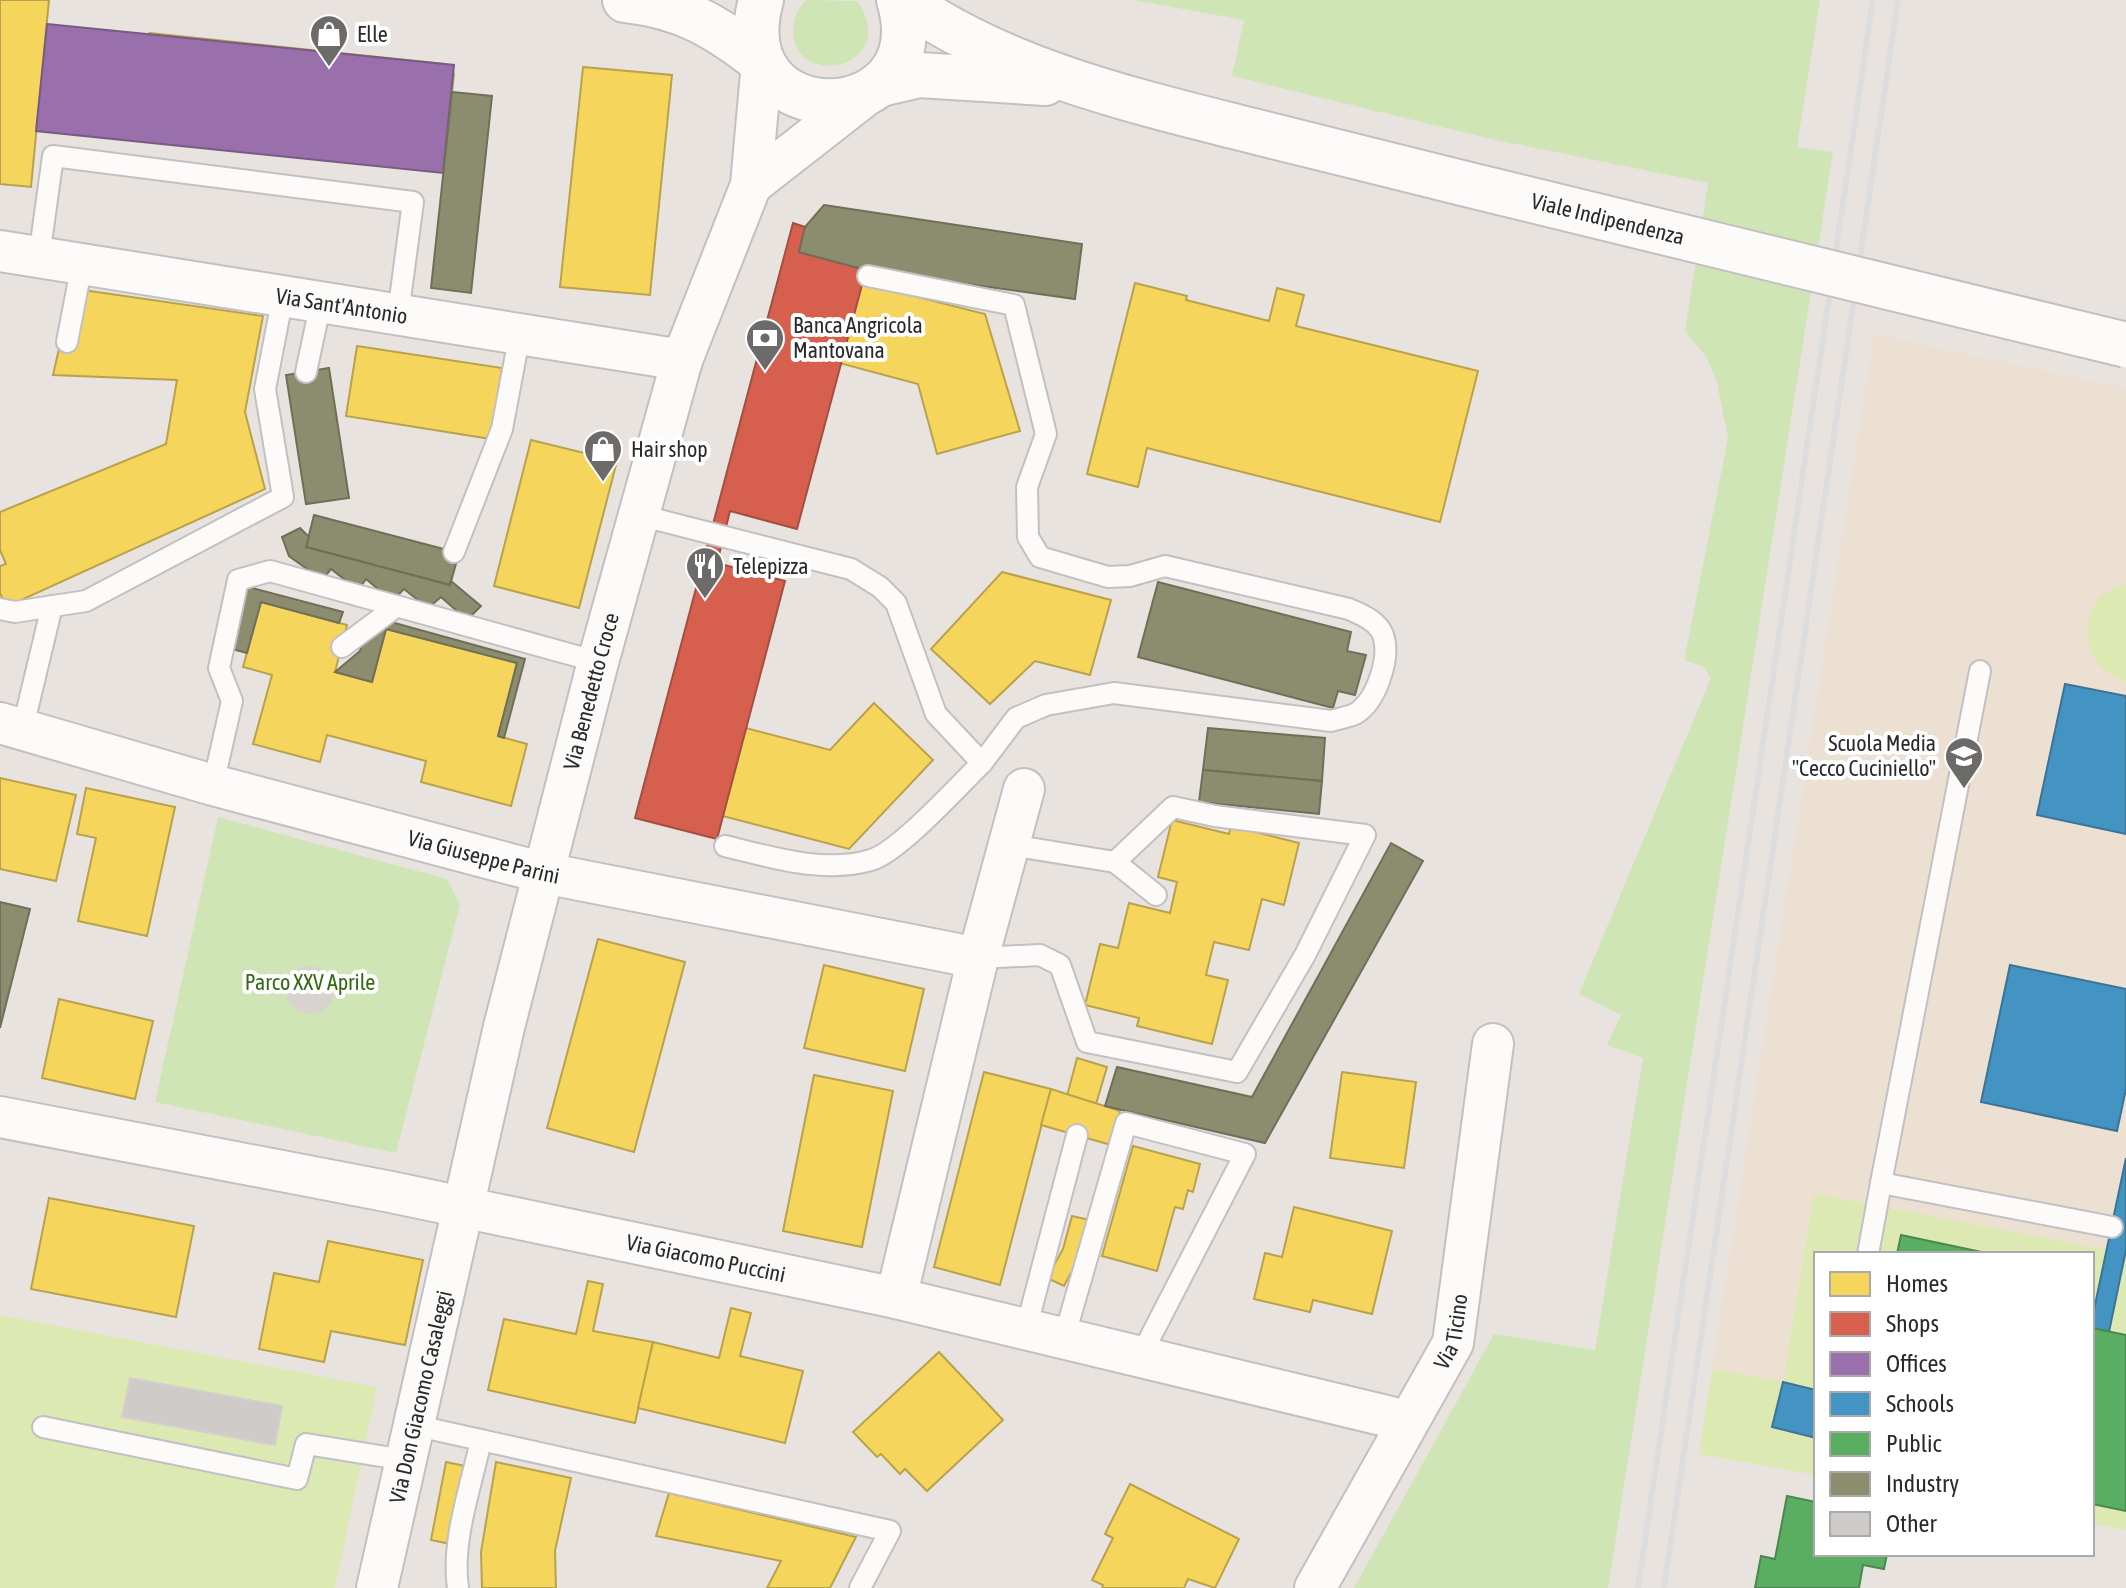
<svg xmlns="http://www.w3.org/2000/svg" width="2126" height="1588" viewBox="0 0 2126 1588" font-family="'Asap Condensed',sans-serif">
  <rect width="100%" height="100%" fill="#e9e3df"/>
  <path fill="#ece0d3" d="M1874 334 2126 388V1254L1814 1193 1783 1382 1712 1369Z"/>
  <g fill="#d0e5b6">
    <path d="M806 0 857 1C902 63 799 93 793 34 792 21 797 9 806 0Z"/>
    <path d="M1133 0H1820L1797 147 1833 152 1608 1588H1354L1494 1334 1595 1350 1643 1058 1607 1045 1621 1015 1579 994 1711 678 1704 667 1684 660 1728 438 1717 383 1707 358 1685 331 1708 183 1491 139 1232 76 1244 20Z"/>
    <path d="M218 817 447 879 460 905 396 1153 155 1102Z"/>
  </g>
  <g fill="#dde9b3">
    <path d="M2126 584V682C2075 668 2073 594 2126 584Z"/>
    <path d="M1814 1193 2126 1254V1530L2092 1524V1254H1816V1475L1699 1454 1712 1369 1783 1382Z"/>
    <path d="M0 1315 377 1387 335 1588H0Z"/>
  </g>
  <circle fill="#d9d3cf" cx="310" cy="990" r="24"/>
  <g fill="#f6d55c" stroke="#b9a24d" stroke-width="2">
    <path d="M0 0H49L31 187 0 184Z"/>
    <path d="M150 33 444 64 454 74 447 136 438 144 132 116 123 104 129 42Z"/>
    <path d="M583 67 672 75 650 295 560 287Z"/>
    <path d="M783 263 985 314 1020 431 937 454 918 384 761 342Z"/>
    <path d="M1135 283 1187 296 1186 300 1269 321 1277 288 1304 295 1296 326 1478 371 1440 522 1147 448 1138 487 1087 474Z"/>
    <path d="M83 290 263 316 245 412 265 489 6 607 0 593V566L6 564 0 550V512L166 444 177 380 53 375 61 340Z"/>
    <path d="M357 346 502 368 491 439 346 416Z"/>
    <path d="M531 440 617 461 579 608 494 586Z"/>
    <path d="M1002 572 1111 600 1090 675 1035 661 990 704 931 649Z"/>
    <path d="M261 602 347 625 335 672 372 682 386 629 517 663 498 736 527 744 511 806 421 782 426 761 327 735 320 762 253 744 272 675 243 667Z"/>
    <path d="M874 703 933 760 849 849 642 795 665 707 830 750Z"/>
    <path d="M0 778 76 795 56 881 0 869Z"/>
    <path d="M86 788 175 807 147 936 78 921 96 838 77 834Z"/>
    <path d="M1172 820 1229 834 1231 826 1299 843 1284 905 1262 899 1249 950 1214 942 1206 975 1228 980 1212 1044 1137 1026 1139 1018 1085 1005 1100 944 1118 948 1129 903 1170 913 1177 882 1158 877Z"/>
    <path d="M598 939 685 962 634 1152 547 1128Z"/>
    <path d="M824 965 924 989 905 1071 804 1048Z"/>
    <path d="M59 999 153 1021 135 1099 42 1078Z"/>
    <path d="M1077 1058 1107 1067 1096 1104 1067 1096Z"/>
    <path d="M984 1072 1051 1089 1000 1285 934 1267Z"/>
    <path d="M1342 1072 1416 1082 1404 1168 1330 1158Z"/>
    <path d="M814 1075 893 1091 862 1247 783 1231Z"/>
    <path d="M1051 1089 1120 1111 1111 1145 1041 1125Z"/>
    <path d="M1133 1146 1200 1164 1193 1192 1188 1190 1183 1209 1175 1207 1157 1271 1102 1256Z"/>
    <path d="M49 1198 194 1226 176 1317 31 1289Z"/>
    <path d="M1294 1207 1392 1231 1372 1314 1313 1300 1310 1312 1254 1299 1265 1253 1282 1257Z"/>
    <path d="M1072 1216 1090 1220 1081 1254 1064 1286 1047 1278 1063 1249Z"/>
    <path d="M328 1241 423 1260 405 1345 331 1331 324 1362 259 1349 274 1273 319 1282Z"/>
    <path d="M588 1281 603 1284 593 1331 653 1342 635 1423 488 1390 504 1319 576 1334Z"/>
    <path d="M731 1308 751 1313 740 1356 803 1371 785 1443 638 1408 653 1342 719 1358Z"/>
    <path d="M939 1352 1003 1420 927 1491 905 1469 900 1474 881 1454 877 1457 853 1432Z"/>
    <path d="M446 1462 470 1467 455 1545 431 1540Z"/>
    <path d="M496 1462 571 1478 555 1551 556 1588H482L481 1552Z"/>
    <path d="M1130 1484 1239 1539 1215 1588 1188 1579 1184 1588H1102L1103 1585 1092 1580 1113 1538 1105 1534Z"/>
    <path d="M669 1493 856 1537 830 1588H767L781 1561 656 1536Z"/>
  </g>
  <path fill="#d6604d" stroke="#a25042" stroke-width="2" d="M793 223 805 227 799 252 866 270 797 529 730 511 717 563 785 581 717 839 635 818Z"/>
  <path fill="#9970ab" stroke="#785b84" stroke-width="2" d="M47 24 454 65 443 173 36 131Z"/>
  <g fill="#4393c3" stroke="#3c7495" stroke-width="2">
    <path d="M2065 684 2126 696V834L2037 815Z"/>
    <path d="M2010 965 2126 989V1089L2117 1131 1981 1102Z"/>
    <path d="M2126 1158V1250L2109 1332 2092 1328V1319Z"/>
    <path d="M1783 1382 1816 1390V1438L1772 1427Z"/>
  </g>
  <g fill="#5aae61" stroke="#4c8650" stroke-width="2">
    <path d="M1901 1235 1991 1254H1897Z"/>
    <path d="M2092 1328 2126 1335V1511L2092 1504Z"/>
    <path d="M1787 1496 1816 1502V1554H1887L1884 1569 1863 1565 1859 1588H1755L1761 1556 1775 1559Z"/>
  </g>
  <g fill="#8c8c6e" stroke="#6f6f5a" stroke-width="2">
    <path d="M452 92 492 96 471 293 431 288Z"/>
    <path d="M824 205 1082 244 1075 299 866 270 799 252 805 227Z"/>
    <path d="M329 368 349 498 306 504 286 375Z"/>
    <path d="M314 515 459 553 450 585 306 547Z"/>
    <path d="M300 528 309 537 306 547 450 585 451 581 481 606 467 620 441 597 428 608 404 589 392 601 366 579 358 590 331 569 322 580 289 556 282 537Z"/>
    <path d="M1158 582 1351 632 1347 651 1366 655 1355 695 1338 691 1333 708 1138 657Z"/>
    <path d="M248 587 343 612 339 623 261 602 247 653 232 649Z"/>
    <path d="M391 622 525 659 504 738 498 736 517 663 386 629 372 682 335 672 360 651 363 639Z"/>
    <path d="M1208 728 1325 738 1322 781 1203 770Z"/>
    <path d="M1203 770 1322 781 1319 814 1199 802Z"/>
    <path d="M1391 843 1423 861 1265 1143 1105 1106 1117 1067 1252 1097Z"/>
    <path d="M0 902 30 909 0 1028Z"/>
  </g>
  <path fill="#cfcbc8" stroke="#d4cfcb" stroke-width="2" d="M130 1378 282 1406 275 1445 122 1417Z"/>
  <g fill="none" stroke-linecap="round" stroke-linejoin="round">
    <g stroke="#c2c0c1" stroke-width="24">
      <g id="lane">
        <path d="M39 257 53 156 413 202 398 314"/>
        <path d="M67 342 82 264"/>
        <path d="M306 372 321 302"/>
        <path d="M639 515 851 569 880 587 896 603 936 714 982 763 1016 718 1046 705 1114 693 1331 721C1338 719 1348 717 1355 714 1376 702 1391 658 1383 635 1378 621 1362 615 1349 609L1165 566 1130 576 1108 577 1040 557 1028 537 1027 487 1046 434 1014 305 868 276"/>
        <path d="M454 552 502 429 520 333"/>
        <path d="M0 609 15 612 86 601 283 497 265 389 283 296"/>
        <path d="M342 647 397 606"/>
        <path d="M23 727 52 606"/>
        <path d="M213 785 232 701 219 668 238 580 270 571 598 662"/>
        <path d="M725 846C770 857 824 874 871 860 899 852 959 785 982 763"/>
        <path d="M1115 862 1156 895"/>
        <path d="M978 958 1040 955 1060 965 1087 1042 1237 1072 1305 955 1365 835 1215 816 1173 807 1115 862 1010 845"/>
        <path d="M1881 1183 1980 671"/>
        <path d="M1868 1254 1881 1183 2112 1227"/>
        <path d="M1026 1329 1077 1135"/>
        <path d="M1064 1338 1126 1123 1245 1154 1140 1357"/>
        <path d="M413 1425 890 1531 860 1588"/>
        <path d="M43 1427 297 1479 306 1444 405 1460"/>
        <path d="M458 1588C451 1541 471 1487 481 1440"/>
      </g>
    </g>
    <g stroke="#c2c0c1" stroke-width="44">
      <g id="street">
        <path d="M751 185 874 89"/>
        <path id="s1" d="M0 251 682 360"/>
        <path id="s2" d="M0 723 213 785 544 873 978 958 896 1298"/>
        <path d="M978 958 1024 789"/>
        <path id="s3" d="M0 1117 391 1192 896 1298 1407 1421"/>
        <path id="s4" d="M377 1588 504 1027 598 662 682 360 751 185 762 62"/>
        <path id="s5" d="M1315 1588 1453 1343 1493 1044"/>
      </g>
    </g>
    <g stroke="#c2c0c1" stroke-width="48">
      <g id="secondary">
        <path d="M625 0C684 7 716 26 762 62"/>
        <path d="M761 0C723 138 939 132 899 0"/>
        <path d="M904 0C999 68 1126 99 1237 127 1313 146 1390 165 1466 184"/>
        <path d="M880 84 919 75 1045 83"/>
      </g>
    </g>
    <use href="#lane" stroke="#fcfbfa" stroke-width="20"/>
    <use href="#street" stroke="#fcfbfa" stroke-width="40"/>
    <use href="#secondary" stroke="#fcfbfa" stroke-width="44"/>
    <g stroke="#ddddde" stroke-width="6">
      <path d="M1638 1588 1873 0"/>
      <path d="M1664 1588 1898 0"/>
    </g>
    <g stroke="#c2c0c1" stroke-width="48" stroke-linecap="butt">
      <g id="secondary-bridge">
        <path id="s6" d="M1466 184 2126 345"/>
      </g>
    </g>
    <use href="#secondary-bridge" stroke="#fcfbfa" stroke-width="44"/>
  </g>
  <defs>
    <g id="shop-pin" transform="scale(2)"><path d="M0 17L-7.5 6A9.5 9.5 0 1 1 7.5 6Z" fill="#6d6b69" stroke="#fff"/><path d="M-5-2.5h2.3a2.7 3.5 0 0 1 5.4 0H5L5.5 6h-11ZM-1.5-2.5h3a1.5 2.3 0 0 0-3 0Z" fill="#fff"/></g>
    <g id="bank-pin" transform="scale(2)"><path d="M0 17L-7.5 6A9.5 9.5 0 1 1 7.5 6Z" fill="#6d6b69" stroke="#fff"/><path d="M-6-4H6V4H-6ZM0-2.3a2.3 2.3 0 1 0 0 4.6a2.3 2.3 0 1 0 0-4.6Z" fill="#fff"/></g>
    <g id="restaurant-pin" transform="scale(2)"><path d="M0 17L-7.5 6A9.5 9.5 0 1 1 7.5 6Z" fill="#6d6b69" stroke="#fff"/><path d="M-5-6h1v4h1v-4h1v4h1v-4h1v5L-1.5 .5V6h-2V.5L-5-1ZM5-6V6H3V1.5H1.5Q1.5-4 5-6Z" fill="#fff"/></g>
    <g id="school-pin" transform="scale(2)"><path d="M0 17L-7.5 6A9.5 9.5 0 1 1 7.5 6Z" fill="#6d6b69" stroke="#fff"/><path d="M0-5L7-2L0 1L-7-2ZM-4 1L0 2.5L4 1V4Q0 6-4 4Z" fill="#fff"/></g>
  </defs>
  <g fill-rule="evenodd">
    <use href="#shop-pin" x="329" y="34"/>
    <use href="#bank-pin" x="765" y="338"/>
    <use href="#shop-pin" x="603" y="449"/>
    <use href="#restaurant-pin" x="705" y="566"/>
    <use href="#school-pin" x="1964" y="756"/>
  </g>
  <g text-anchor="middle" stroke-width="8" stroke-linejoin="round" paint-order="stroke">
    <g font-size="22" fill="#2a2a2a" stroke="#fff" text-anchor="start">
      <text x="357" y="42">Elle</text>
      <text x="793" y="333">Banca Angricola<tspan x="793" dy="25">Mantovana</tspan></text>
      <text x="631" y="457">Hair shop</text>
      <text x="733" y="574">Telepizza</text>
      <text x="1936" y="751" text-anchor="end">Scuola Media<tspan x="1936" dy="25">"Cecco Cuciniello"</tspan></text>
    </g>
    <g font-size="22" fill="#2a2a2a" stroke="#fff">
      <text dy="8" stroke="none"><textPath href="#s6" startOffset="146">Viale Indipendenza</textPath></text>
      <text dy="8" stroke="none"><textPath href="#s1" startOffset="346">Via Sant'Antonio</textPath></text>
      <text dy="8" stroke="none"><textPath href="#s4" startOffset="922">Via Benedetto Croce</textPath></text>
      <text dy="8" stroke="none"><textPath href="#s2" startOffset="502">Via Giuseppe Parini</textPath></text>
      <text dy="8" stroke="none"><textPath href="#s3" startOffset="720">Via Giacomo Puccini</textPath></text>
      <text dy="8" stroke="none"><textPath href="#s5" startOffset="292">Via Ticino</textPath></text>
      <text dy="8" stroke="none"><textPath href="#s4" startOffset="196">Via Don Giacomo Casaleggi</textPath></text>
    </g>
    <g font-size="22" fill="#336a16" stroke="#fff">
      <text x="310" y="990">Parco XXV Aprile</text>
    </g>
  </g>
  <rect x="1814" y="1252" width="280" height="304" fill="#ffffff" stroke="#aaaaaa" stroke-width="2"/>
  <rect x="1830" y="1272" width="40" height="24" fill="#f6d55c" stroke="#aaaaaa" stroke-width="2"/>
  <text x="1886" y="1292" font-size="24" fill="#2a2a2a">Homes</text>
  <rect x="1830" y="1312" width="40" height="24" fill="#d6604d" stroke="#aaaaaa" stroke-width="2"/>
  <text x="1886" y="1332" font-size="24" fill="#2a2a2a">Shops</text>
  <rect x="1830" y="1352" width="40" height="24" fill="#9970ab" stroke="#aaaaaa" stroke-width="2"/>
  <text x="1886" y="1372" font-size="24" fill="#2a2a2a">Offices</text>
  <rect x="1830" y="1392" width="40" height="24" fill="#4393c3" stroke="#aaaaaa" stroke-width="2"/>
  <text x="1886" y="1412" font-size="24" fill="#2a2a2a">Schools</text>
  <rect x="1830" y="1432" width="40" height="24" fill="#5aae61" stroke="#aaaaaa" stroke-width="2"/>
  <text x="1886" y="1452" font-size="24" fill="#2a2a2a">Public</text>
  <rect x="1830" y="1472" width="40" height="24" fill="#8c8c6e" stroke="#aaaaaa" stroke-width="2"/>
  <text x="1886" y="1492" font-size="24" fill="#2a2a2a">Industry</text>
  <rect x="1830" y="1512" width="40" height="24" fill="#cfcbc8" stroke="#aaaaaa" stroke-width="2"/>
  <text x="1886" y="1532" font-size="24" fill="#2a2a2a">Other</text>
</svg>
